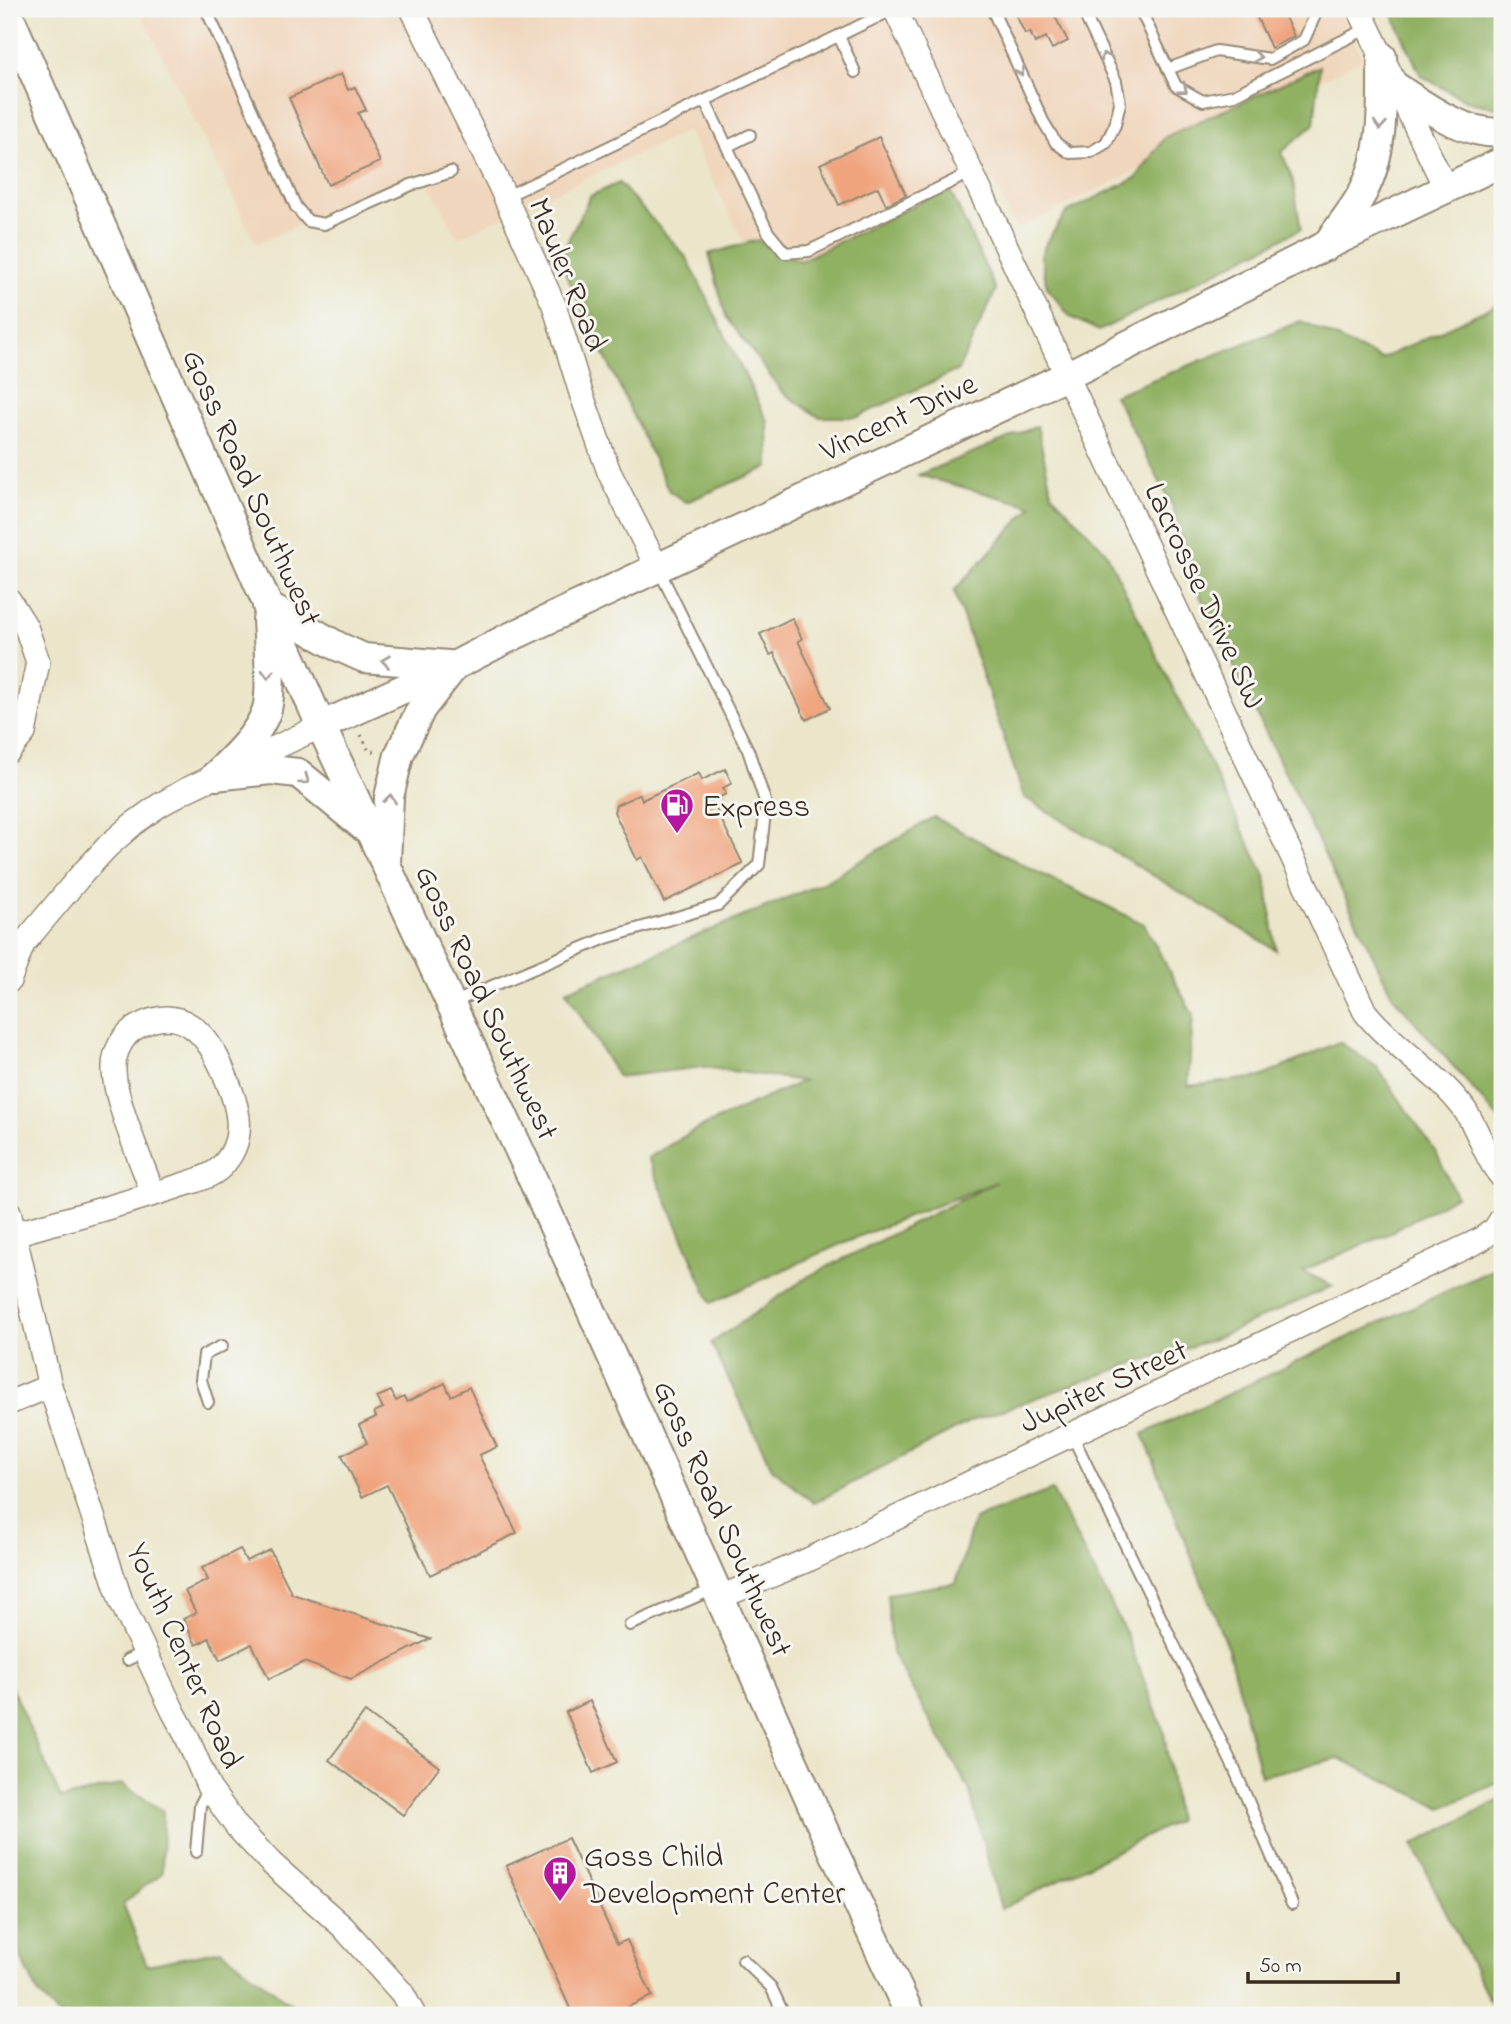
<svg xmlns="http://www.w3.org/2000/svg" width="1511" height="2024" viewBox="0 0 1511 2024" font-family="'Indie Flower',sans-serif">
  <rect width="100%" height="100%" fill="#f6f6f2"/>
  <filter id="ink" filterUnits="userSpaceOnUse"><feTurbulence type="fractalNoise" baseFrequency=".0143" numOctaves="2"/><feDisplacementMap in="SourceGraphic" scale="14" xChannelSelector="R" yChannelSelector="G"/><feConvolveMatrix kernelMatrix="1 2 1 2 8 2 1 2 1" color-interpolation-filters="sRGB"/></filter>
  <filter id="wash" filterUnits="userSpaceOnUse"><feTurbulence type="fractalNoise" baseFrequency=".00686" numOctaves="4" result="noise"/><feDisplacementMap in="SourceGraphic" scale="28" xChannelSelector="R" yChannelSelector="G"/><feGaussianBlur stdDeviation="1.57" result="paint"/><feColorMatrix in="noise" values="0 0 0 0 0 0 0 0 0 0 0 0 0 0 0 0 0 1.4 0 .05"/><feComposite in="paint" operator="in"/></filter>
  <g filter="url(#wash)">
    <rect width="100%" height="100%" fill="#ebe6ca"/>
    <path fill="#f0d6bc" d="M139 9H1339L1363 59 1016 230 994 180 765 284 687 131 458 238 422 171 256 244Z"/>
    <g fill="#90b062" stroke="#666d40" stroke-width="2">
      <path d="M1390 9H1502V109L1469 102 1421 76Z"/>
      <path d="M1320 66 1314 124 1282 152 1293 181 1301 229 1099 331 1070 317 1047 287 1041 256 1047 241 1067 212 1136 178 1165 137Z"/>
      <path d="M619 183 687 258 768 422 769 467 686 502 669 491 559 259 590 196Z"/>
      <path d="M949 188 996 290 958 370 857 417H819L782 392 726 316 709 254 757 240 800 261Z"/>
      <path d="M1502 302V1123L1392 995 1193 581 1172 505 1114 395 1301 321 1381 359Z"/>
      <path d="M1037 426 1052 494 1106 552 1266 878 1276 950 1024 797 954 591 1032 506 918 475Z"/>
      <path d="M934 817 1033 870 1144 924 1193 1015 1188 1086 1261 1077 1339 1042 1377 1067 1437 1154 1456 1196 1385 1235 1302 1271 1333 1286 1209 1341 1134 1363 969 1422 814 1503 772 1468 711 1343 809 1276 996 1182 845 1242 711 1303 648 1158 695 1130 803 1081 703 1067 618 1077 566 991 825 882Z"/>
      <path d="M1502 1265V1781L1442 1808 1339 1758 1261 1776 1228 1649 1143 1434Z"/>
      <path d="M1052 1490 1124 1629 1164 1732 1177 1821 1001 1909 969 1789 892 1653 887 1594 956 1583 974 1519Z"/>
      <path d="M9 1682 61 1799 122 1784 163 1811 162 1873 123 1903 147 1965 221 1950 305 2015H58L38 1993 9 1932Z"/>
      <path d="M1502 1799V2015H1497L1413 1845Z"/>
    </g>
    <g id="blocks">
      <g fill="#f0a47e">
        <path d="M1013 9H1051L1068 41 1052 49 1046 37 1035 43 1030 32 1025 34Z"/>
        <path d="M1253 9H1281L1294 36 1271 48Z"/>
        <path d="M341 74 348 90 355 87 366 110 358 113 380 162 328 185 289 98Z"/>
        <path d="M879 137 906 195 886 205 878 187 839 205 820 164Z"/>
        <path d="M792 618 802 639 798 641 830 708 806 720 774 653 770 655 760 634Z"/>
        <path d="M725 769 732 783 723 788 726 794 712 801 743 864 664 902 642 857 637 860 614 812 616 805 640 794 642 800 699 773 702 780Z"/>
        <path d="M445 1383 451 1396 469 1387 497 1447 479 1455 517 1533 430 1575 387 1485 362 1497 342 1455 367 1443 359 1425 376 1417 374 1412 383 1408 377 1397 391 1391 396 1401 404 1397 407 1402Z"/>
        <path d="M240 1549 246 1561 270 1550 292 1594 430 1639 351 1679 304 1662 269 1679 252 1644 220 1660 209 1638 196 1645 183 1619 196 1613 185 1591 208 1580 202 1568Z"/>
        <path d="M590 1701 617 1762 593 1773 566 1712Z"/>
        <path d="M365 1712 439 1767 403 1815 329 1760Z"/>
        <path d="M568 1838 617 1944 627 1940 652 1996 621 2010 624 2015H573L506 1866Z"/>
      </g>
    </g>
  </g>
  <g filter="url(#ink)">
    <use href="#blocks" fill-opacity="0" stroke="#938874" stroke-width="2"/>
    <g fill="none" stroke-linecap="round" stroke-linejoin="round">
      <g stroke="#938874" stroke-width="14">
        <g id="service">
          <path d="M206 9 296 207 308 221 324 224 411 185 451 172"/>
          <path d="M992 9 1043 121 1056 143 1070 153 1091 152 1106 143 1115 125 1120 103 1116 81 1082 9"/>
          <path d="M1140 9 1176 86 1203 101 1234 95 1368 28"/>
          <path d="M839 36 855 72"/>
          <path d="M1168 69 1216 51 1270 59 1304 40 1317 11 1321 9"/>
          <path d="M705 101 768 232 785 253 809 251 972 172"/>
          <path d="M728 146 750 135"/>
          <path d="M505 197 894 9"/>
          <path d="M452 1003 606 938 718 905 759 865 766 804 748 750 658 568"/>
          <path d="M208 1402 201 1380 204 1355 222 1346"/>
          <path d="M1072 1435 1234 1768 1292 1904"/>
          <path d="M630 1625 714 1589"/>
          <path d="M127 1660 146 1651"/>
          <path d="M196 1852 200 1805 209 1788"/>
          <path d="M743 1960 771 1987 784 2015"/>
        </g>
      </g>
      <g stroke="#938874" stroke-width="26">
        <g id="minor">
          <path d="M412 9 500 186 554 305 581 393 609 472 657 567"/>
          <path d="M895 9 1365 1012C1394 1048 1434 1070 1462 1106 1479 1128 1484 1157 1502 1177"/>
          <path d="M1359 9 1446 189"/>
          <path d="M9 600 26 627 38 662 24 733 9 751"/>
          <path d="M9 981 23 944 81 875 108 846 133 824 158 806 186 790 321 726"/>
          <path d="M9 1212 50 1386 121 1601 173 1711 186 1735 209 1788 237 1827 271 1863 343 1927 402 1993 414 2015"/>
          <path d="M14 1234C67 1219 120 1205 173 1188 187 1183 211 1178 221 1167 249 1139 238 1105 224 1073 208 1034 181 1002 137 1027 123 1034 114 1052 114 1067 113 1098 142 1162 153 1194"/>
          <path d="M9 1403 50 1386"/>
          <path d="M721 1597 810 1559 1480 1240 1495 1229 1502 1218"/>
        </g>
      </g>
      <g stroke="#938874" stroke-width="32">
        <g id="tertiary">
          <path d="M9 16 321 726 524 1160 825 1833 910 2015"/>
          <path d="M1396 87C1428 108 1462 134 1502 133"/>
          <path d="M1326 246C1338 228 1353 211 1363 192 1385 151 1382 101 1382 57"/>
          <path d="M267 606 337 646 364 658 448 665"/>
          <path d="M321 726 454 666 504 640 1068 375 1325 246 1502 162"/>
          <path d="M215 776C233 758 257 737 266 712 273 694 268 641 267 620"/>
          <path d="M215 776 271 770 298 773 364 827"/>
          <path d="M386 862 389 797 399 755 421 709 453 668"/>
        </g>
      </g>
      <path stroke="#938874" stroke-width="3.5" stroke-dasharray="2 5" stroke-linecap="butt" d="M361 735 369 751 378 752"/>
      <use href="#service" stroke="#fff" stroke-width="10"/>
      <use href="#minor" stroke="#fff" stroke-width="23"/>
      <use href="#tertiary" stroke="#fff" stroke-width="28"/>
    </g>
    <defs><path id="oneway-chevron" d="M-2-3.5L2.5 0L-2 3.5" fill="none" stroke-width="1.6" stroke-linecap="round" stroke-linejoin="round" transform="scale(1.75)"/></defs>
    <g stroke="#a79f9a">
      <use href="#oneway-chevron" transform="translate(1105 57) rotate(-116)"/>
      <use href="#oneway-chevron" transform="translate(1257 57) rotate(8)"/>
      <use href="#oneway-chevron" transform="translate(1020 71) rotate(66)"/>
      <use href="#oneway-chevron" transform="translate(1183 89) rotate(36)"/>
      <use href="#oneway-chevron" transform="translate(1380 125) rotate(95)"/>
      <use href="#oneway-chevron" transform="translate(386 661) rotate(-172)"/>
      <use href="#oneway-chevron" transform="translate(268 674) rotate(92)"/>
      <use href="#oneway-chevron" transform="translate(305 780) rotate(36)"/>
      <use href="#oneway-chevron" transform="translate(390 799) rotate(-84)"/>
    </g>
  </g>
  <defs>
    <g id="fuel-pin" transform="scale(1.75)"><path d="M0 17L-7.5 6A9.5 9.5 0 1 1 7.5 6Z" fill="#b5179e" stroke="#f6f6f2"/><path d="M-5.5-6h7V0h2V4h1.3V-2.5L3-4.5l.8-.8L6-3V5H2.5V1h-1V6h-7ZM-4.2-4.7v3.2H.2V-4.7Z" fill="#fff"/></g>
    <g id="building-pin" transform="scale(1.75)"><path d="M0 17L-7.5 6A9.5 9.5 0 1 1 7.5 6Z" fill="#b5179e" stroke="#f6f6f2"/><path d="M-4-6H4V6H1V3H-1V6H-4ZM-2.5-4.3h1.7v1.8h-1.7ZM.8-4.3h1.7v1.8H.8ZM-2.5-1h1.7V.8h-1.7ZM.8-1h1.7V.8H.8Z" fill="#fff"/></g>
  </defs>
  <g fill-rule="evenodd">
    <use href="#fuel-pin" x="677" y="805"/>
    <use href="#building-pin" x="560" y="1873"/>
  </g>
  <g text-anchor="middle" stroke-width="6" stroke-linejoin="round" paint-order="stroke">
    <g font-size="32" fill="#3b2a1e" stroke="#f6f6f2">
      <text transform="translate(569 274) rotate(68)" y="11">Mauler Road</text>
      <text transform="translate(898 416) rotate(-25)" y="11">Vincent Drive</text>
      <text transform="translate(253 487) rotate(66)" y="11">Goss Road Southwest</text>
      <text transform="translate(1206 595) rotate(65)" y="11">Lacrosse Drive SW</text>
      <text transform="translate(488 1002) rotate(65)" y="11">Goss Road Southwest</text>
      <text transform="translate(1103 1385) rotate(-25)" y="11">Jupiter Street</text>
      <text transform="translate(724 1518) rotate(66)" y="11">Goss Road Southwest</text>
      <text transform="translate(186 1655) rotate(66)" y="11">Youth Center Road</text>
    </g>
    <g font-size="32" fill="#3b2a1e" stroke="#f6f6f2" text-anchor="start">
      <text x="702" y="816">Express</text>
      <text x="584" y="1866">Goss Child<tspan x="584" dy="37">Development Center</tspan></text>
    </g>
  </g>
  <rect width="1511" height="2024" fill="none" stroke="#f6f6f2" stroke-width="35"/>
  <path d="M1248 1972v10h150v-10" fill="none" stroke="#3b2a1e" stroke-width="3.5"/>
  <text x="1259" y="1972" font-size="21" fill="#3b2a1e" stroke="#f6f6f2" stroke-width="5" paint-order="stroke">50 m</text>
</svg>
